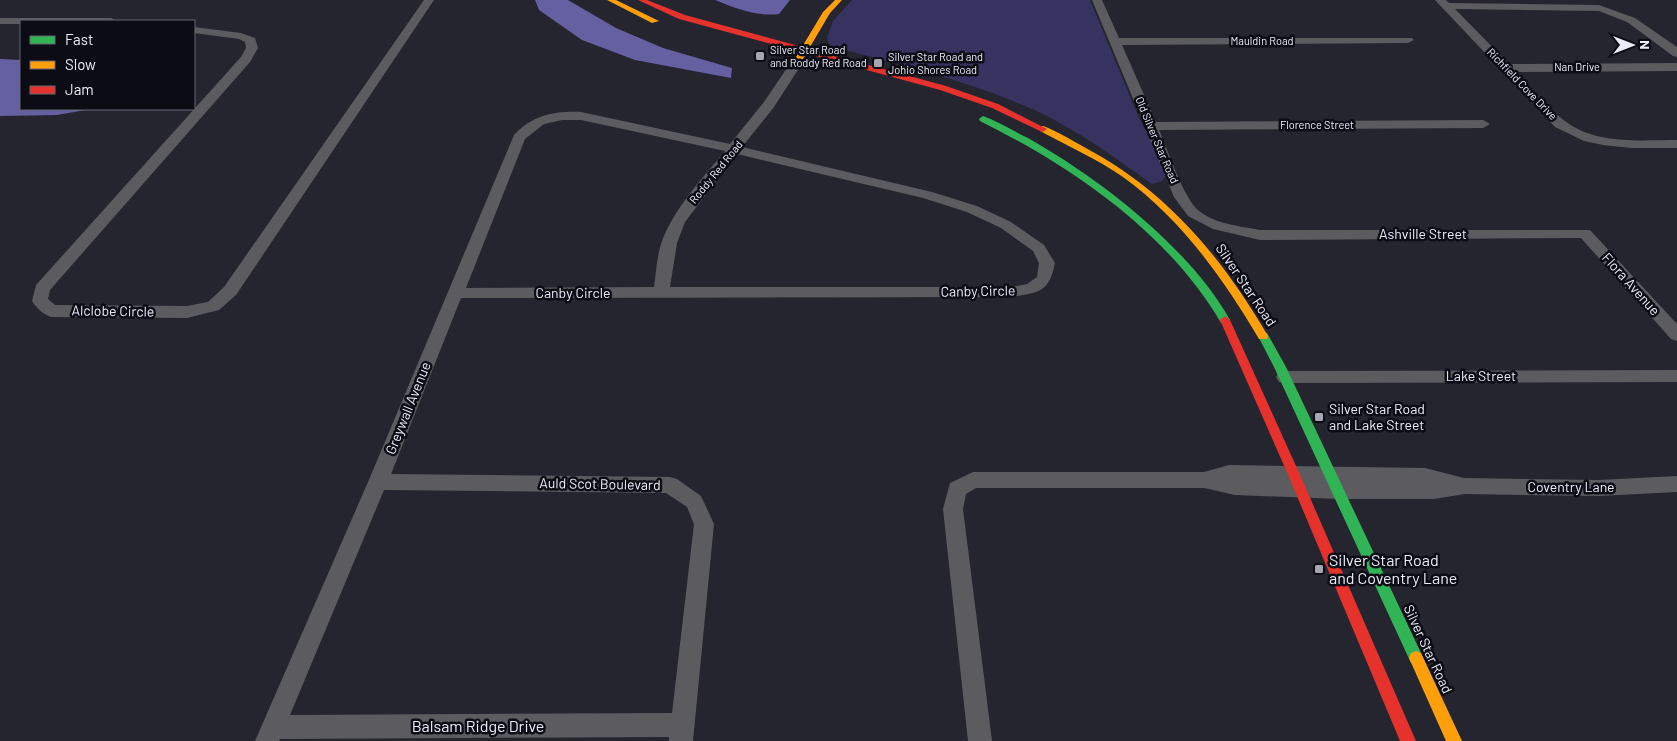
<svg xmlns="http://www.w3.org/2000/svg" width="1677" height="741" viewBox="0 0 1677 741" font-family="Barlow,sans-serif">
  <rect width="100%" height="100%" fill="#252530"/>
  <path fill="#363361" d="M852 0H1090L1136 111 1167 174 1162 181 1152 184C1111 155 1071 125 1025 106 963 79 896 64 831 46L827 38 833 21Z"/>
  <g fill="#6460a2">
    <path d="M535 0H568L616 28 663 48 732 68 731 78 635 60 582 40 539 10Z"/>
    <path d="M715 0H790L779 14C757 17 735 8 715 0Z"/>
    <path d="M0 59 21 60V109H91L57 115 0 116Z"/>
  </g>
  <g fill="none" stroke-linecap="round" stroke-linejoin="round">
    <g fill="#5b5b60" fill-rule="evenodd">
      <path d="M424 0H434L236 295 219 310 187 318 51 317C43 314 36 308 32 301L36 285 241 57 246 48 245 42 239 39 194 33V27L241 33 255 38 258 48 250 62 50 290 48 299 55 305 187 306 208 302 224 287Z"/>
      <path d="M1092 0H1102L1119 38H1412L1414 40 1408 43 1122 45 1156 122 1483 120 1490 124 1483 128 1159 130C1168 150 1183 197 1198 210 1214 224 1240 226 1260 230H1590L1677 324V341L1671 339 1581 238 1260 240 1213 229 1188 216 1174 197Z"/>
      <path d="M1435 0H1446L1449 3 1599 5 1635 18 1677 47V57L1673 56 1627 22 1599 11 1455 9 1509 64 1677 63V71L1516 72C1532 88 1547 108 1565 121 1596 145 1640 140 1677 140V148H1631L1603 145 1584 141 1555 127Z"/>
      <path d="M0 18H111L117 21H21V24H0Z"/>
      <path d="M797 58 803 62 774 107 742 147 932 192 977 206 1011 222 1044 245 1055 263C1049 293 1039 292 1012 297L461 298 391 474 670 477 677 479 701 496 714 524 693 741H669V737L280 739 279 741H255L368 482 514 135C533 115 554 111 581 112L730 144 764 102 793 59ZM562 120H581L725 151C702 179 675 207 662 241 657 255 656 272 654 287L466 288 525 139 544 124ZM737 154 923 198 967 212 1001 228 1033 251 1039 263 1037 277 1027 284 1012 287H670L677 243 685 222ZM384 490 666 493 687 507 694 524 672 713 290 715Z"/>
      <path d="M1677 370V382L1285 383 1279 382 1276 377 1279 372 1285 371Z"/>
      <path d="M1229 465 1425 468 1464 478 1599 480 1677 476V492L1599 496 1465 494 1434 499H1339L1235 495 1204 488H976L966 494 963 509 992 741H968L943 509 950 483 973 472H1204Z"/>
    </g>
    <g fill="#30b455" fill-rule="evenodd">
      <path d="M983 116C998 121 1013 131 1028 138 1099 178 1190 248 1230 320L1229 323H1221C1169 233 1071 166 980 121L979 119Z"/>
      <path d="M1263 332 1267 333 1286 367 1421 653 1423 658 1421 663 1416 665 1411 663 1274 367 1258 336Z"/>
    </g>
    <g fill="#ff9f0a" fill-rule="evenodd">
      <path d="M607 0H616L659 21 652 23Z"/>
      <path d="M835 0H842L830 13 800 64H794L793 62 823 12Z"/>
      <path d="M1043 126C1057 131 1071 140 1084 147 1167 191 1221 256 1268 336L1267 339H1259C1223 278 1181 219 1123 177 1097 159 1068 146 1040 131V127Z"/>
      <path d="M1416 651 1421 653 1462 741H1446L1409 658 1411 653Z"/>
    </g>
    <g fill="#e5322d" fill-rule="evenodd">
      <path d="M638 0H647L685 15 946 86 998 104 1047 129 1043 132 1040 131 992 108 940 90 679 19Z"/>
      <path d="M1225 316 1230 320 1301 477 1416 741H1400L1289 477 1220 320Z"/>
    </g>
  </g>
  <g fill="#a6a6b3" stroke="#0c0c14" stroke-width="2">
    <rect x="755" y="51" width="10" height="10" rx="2.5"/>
    <rect x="873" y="58" width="10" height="10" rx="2.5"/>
    <rect x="1314" y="412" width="10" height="10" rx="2.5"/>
    <rect x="1314" y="564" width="10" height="10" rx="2.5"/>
  </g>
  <g text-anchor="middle" stroke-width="5" stroke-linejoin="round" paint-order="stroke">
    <g font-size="11" fill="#ebecf9" stroke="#0c0c14">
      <text x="1262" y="45">Mauldin Road</text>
      <text x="1577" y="71">Nan Drive</text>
      <text transform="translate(1522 84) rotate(46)" y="4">Richfield Cove Drive</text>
      <text x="1317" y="129">Florence Street</text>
      <text transform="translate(1157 140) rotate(67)" y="4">Old Silver Star Road</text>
      <text transform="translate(716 172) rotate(-51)" y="4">Roddy Red Road</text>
    </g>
    <g font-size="11" fill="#ebecf9" stroke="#0c0c14" text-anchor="start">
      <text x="770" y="54">Silver Star Road<tspan x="770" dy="13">and Roddy Red Road</tspan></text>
      <text x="888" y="61">Silver Star Road and<tspan x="888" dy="13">Johio Shores Road</tspan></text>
    </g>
    <g font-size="14" fill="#ebecf9" stroke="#0c0c14">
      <text x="1423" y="239">Ashville Street</text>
      <text transform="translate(1631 284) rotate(48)" y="5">Flora Avenue</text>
      <text transform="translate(1246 285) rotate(56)" y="5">Silver Star Road</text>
      <text transform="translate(978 291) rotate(-1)" y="5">Canby Circle</text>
      <text x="573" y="298">Canby Circle</text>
      <text transform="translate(113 311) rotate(1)" y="5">Alclobe Circle</text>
      <text x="1481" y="381">Lake Street</text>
      <text transform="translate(408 408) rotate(-68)" y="5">Greywall Avenue</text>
      <text transform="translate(600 484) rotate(1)" y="5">Auld Scot Boulevard</text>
      <text x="1571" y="492">Coventry Lane</text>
      <text transform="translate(1428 649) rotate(65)" y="5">Silver Star Road</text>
    </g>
    <g font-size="14" fill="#ebecf9" stroke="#0c0c14" text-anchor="start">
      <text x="1329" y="414">Silver Star Road<tspan x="1329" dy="16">and Lake Street</tspan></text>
    </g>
    <g font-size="16" fill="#ebecf9" stroke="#0c0c14" text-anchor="start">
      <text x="1329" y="566">Silver Star Road<tspan x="1329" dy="18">and Coventry Lane</tspan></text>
    </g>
    <g font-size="16" fill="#ebecf9" stroke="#0c0c14">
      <text x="478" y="732">Balsam Ridge Drive</text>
    </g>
  </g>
  <rect x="20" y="20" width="175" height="90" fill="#0c0c14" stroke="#656670"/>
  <rect x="30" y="36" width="25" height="8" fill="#30b455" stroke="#656670"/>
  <text x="65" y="45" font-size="15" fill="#ebecf9">Fast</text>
  <rect x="30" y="61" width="25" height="8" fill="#ff9f0a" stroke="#656670"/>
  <text x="65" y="70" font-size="15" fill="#ebecf9">Slow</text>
  <rect x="30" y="86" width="25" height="8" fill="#e5322d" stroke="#656670"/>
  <text x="65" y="95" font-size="15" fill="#ebecf9">Jam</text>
  <g transform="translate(1632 45) rotate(90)" stroke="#0c0c14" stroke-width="4" paint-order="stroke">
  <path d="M0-4L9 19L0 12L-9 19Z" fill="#ebecf9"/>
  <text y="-8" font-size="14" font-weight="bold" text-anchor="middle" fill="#ebecf9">N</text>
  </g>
</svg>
